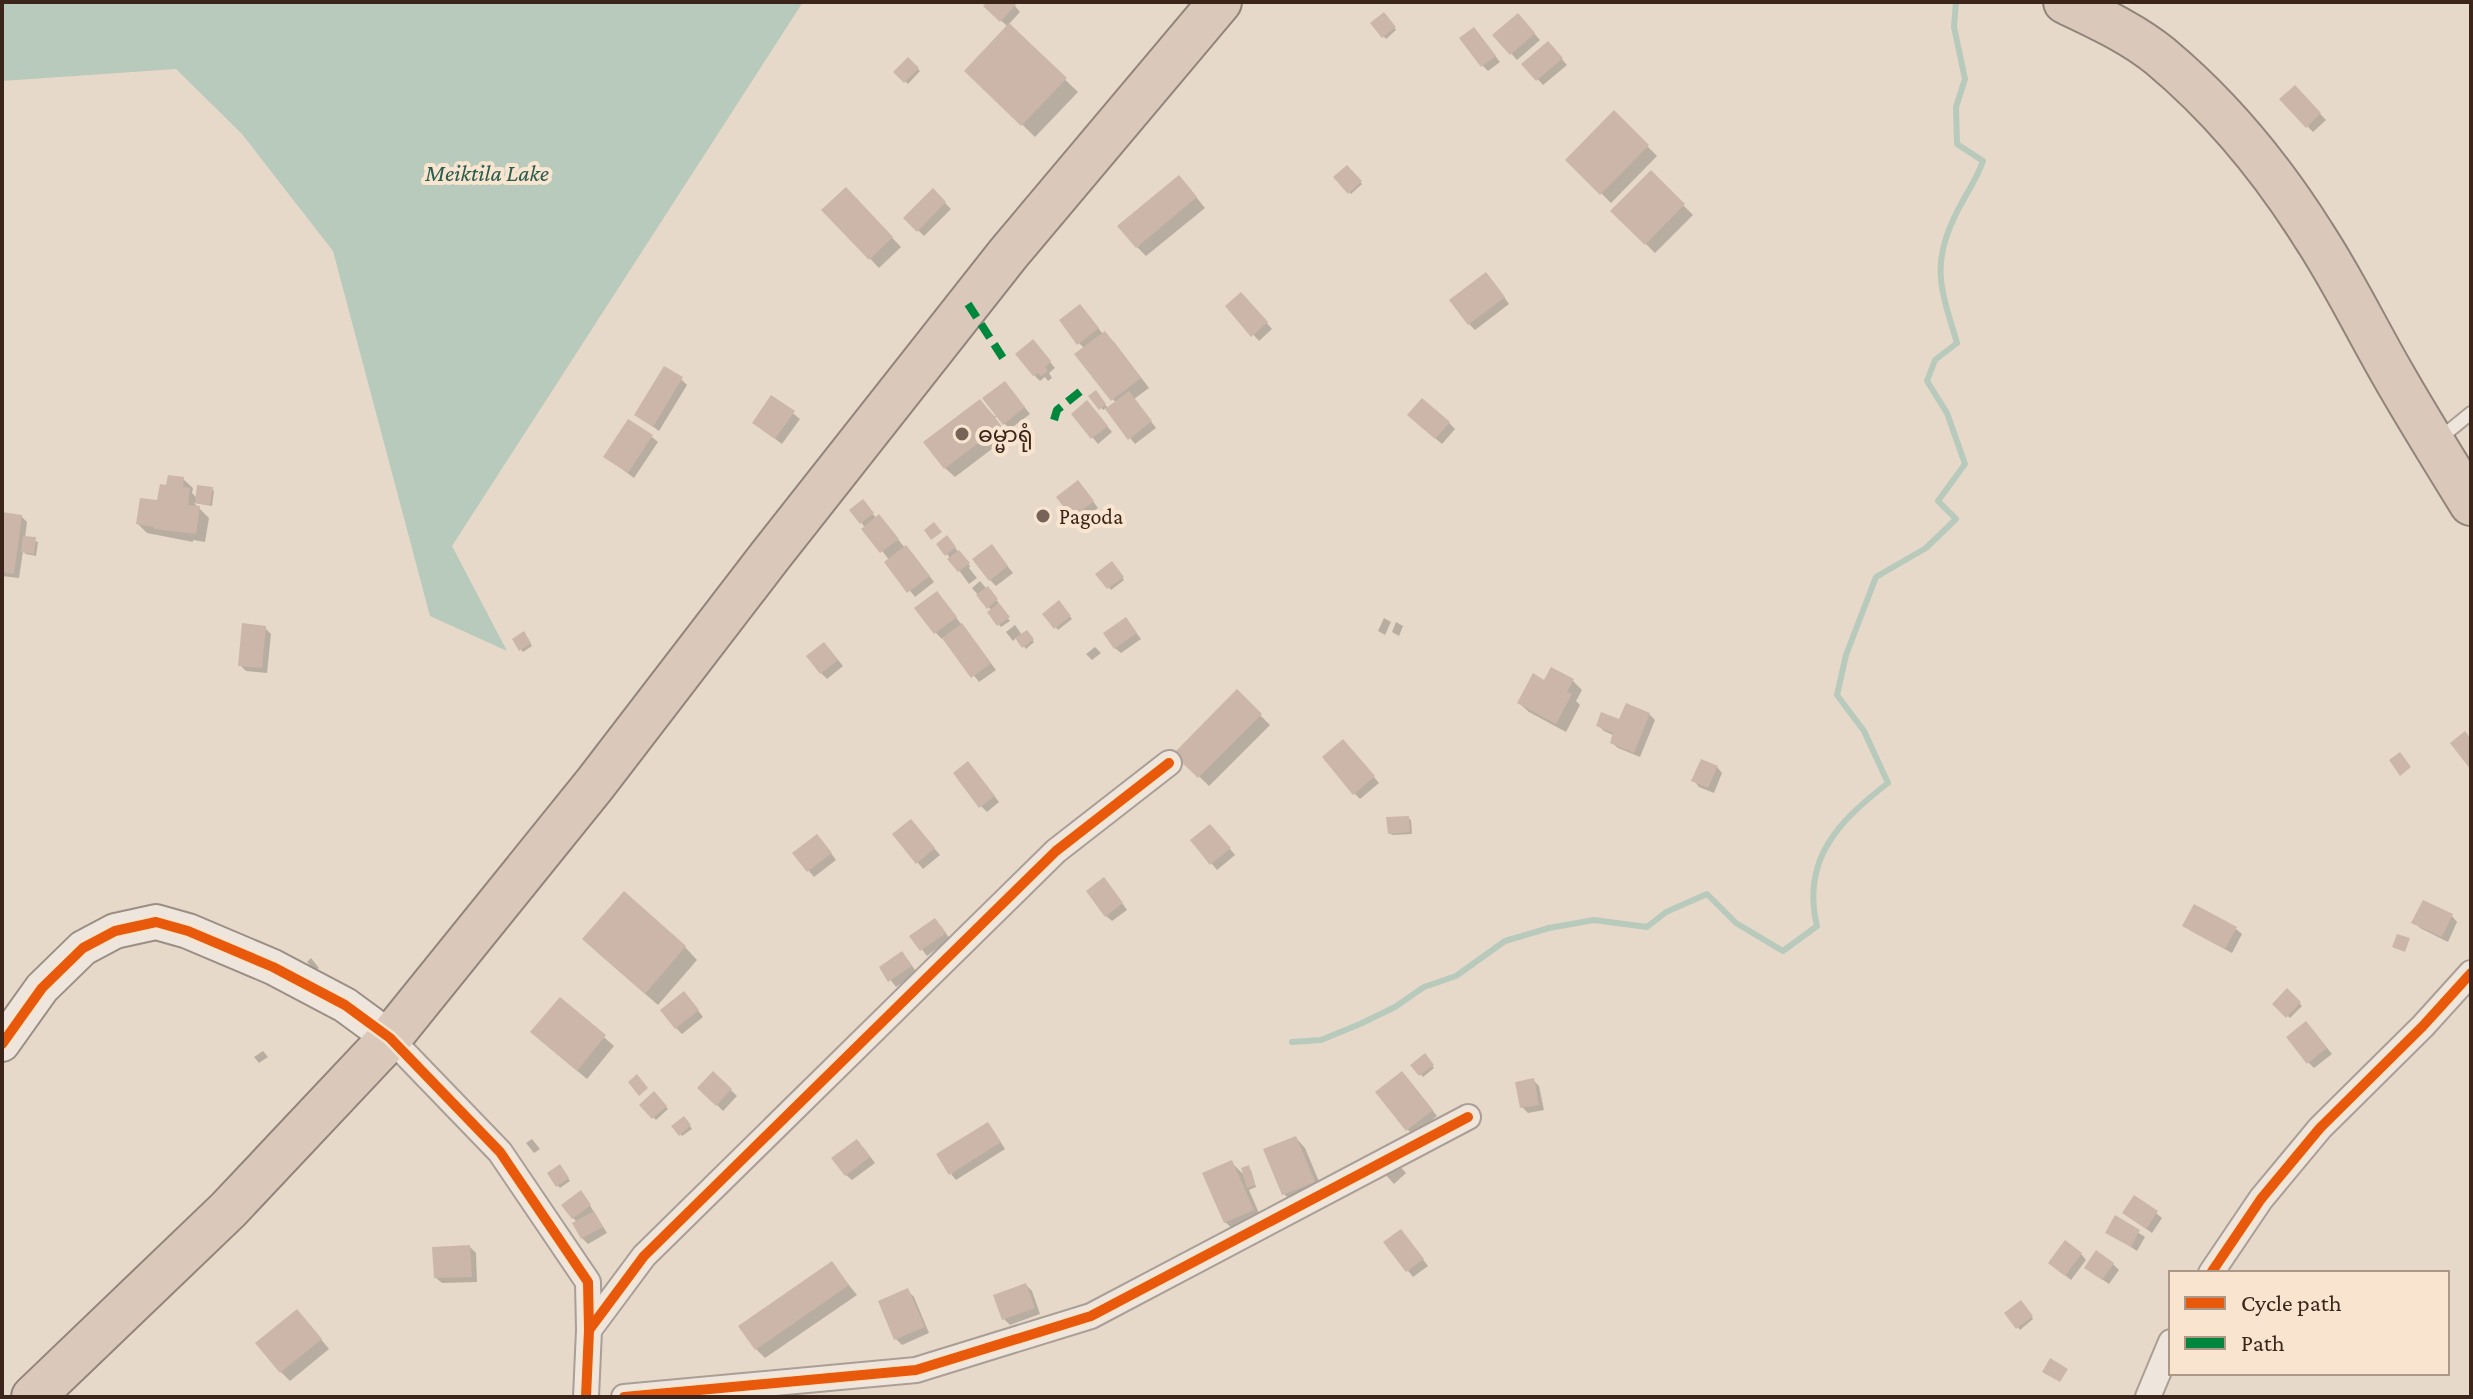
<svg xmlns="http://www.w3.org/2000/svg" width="2473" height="1399" viewBox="0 0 2473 1399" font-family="'Crimson Pro','Noto Sans Myanmar',serif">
  <rect width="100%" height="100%" fill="#e7d9ca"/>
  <path fill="#b7cabb" d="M2 2H803L452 546 507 651 430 616 333 251 242 134 176 69 2 81Z"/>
  <g fill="#0003">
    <path d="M985 2H1010L1015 6 1020 12 1008 25 1078 92 1035 137 967 71 1008 27 986 6 988 5Z"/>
    <path d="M1384 15 1396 30 1386 39 1373 23Z"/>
    <path d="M1518 15 1540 40 1517 60 1495 35Z"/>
    <path d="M1479 35 1500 62 1488 71 1482 65Z"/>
    <path d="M1548 43 1567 65 1543 85 1524 64Z"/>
    <path d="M908 60 920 71 908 84 896 72Z"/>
    <path d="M2295 88 2326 120 2313 132 2282 100Z"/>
    <path d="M1614 113 1657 156 1611 203 1568 160Z"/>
    <path d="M1347 168 1362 184 1351 194 1336 177Z"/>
    <path d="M1651 173 1693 215 1655 253 1613 211Z"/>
    <path d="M1188 187 1205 208 1146 256 1137 247Z"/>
    <path d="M846 190 901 247 879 268 824 210Z"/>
    <path d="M933 191 951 209 924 236 906 218Z"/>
    <path d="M1492 280 1509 304 1475 330 1469 324Z"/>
    <path d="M1247 300 1272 329 1259 341 1228 306Z"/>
    <path d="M1085 312 1103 334 1114 342 1149 388 1134 399 1156 428 1135 444 1106 408 1103 410 1091 396 1095 393 1109 409 1116 403 1077 355 1085 349 1079 343Z"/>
    <path d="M1039 348 1055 368 1049 373 1052 378 1048 381 1045 377 1040 381 1034 375Z"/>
    <path d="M681 379 687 385 659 431 637 415Z"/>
    <path d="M1010 389 1030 414 1010 429 997 416 995 418 1009 436 955 477 945 468 980 401 995 417Z"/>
    <path d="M772 397 800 419 782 444 754 423Z"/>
    <path d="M1093 409 1112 432 1098 444 1073 414Z"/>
    <path d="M1415 421 1449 423 1455 429 1442 444Z"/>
    <path d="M652 437 658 442 634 478 606 457Z"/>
    <path d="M183 479 193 488 192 493 197 498 212 489 214 491 212 506 194 503 209 518 205 542 193 540V542L147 533 138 524 159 502 168 487Z"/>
    <path d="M1083 488 1098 508 1079 522 1074 517Z"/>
    <path d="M863 502 877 519 885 523 905 548 912 553 934 582 915 597 887 562 889 560 852 510Z"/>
    <path d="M2 514 21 516 27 522 25 538 38 542 36 556 26 554 23 551 19 578 2 576Z"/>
    <path d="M947 538 970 566 969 568 977 578 969 584 947 554Z"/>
    <path d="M997 553 1013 573 996 586 990 580Z"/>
    <path d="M1112 564 1124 580 1111 590 1098 574Z"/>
    <path d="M980 581 999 603 997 604 1010 621 1001 627 990 613 992 611 972 588Z"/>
    <path d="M942 599 996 670 979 682 944 637 942 639 936 633 917 608Z"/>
    <path d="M1059 603 1072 619 1058 630 1045 614Z"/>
    <path d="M1384 618 1391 622 1385 635 1378 631Z"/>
    <path d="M1396 622 1403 626 1399 636 1392 632Z"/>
    <path d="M1015 625 1022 635 1027 632 1034 642 1026 649 1017 637 1013 641 1006 632Z"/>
    <path d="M1131 626 1141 639 1121 653 1115 648Z"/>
    <path d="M265 628 271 634 267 673 246 671 240 665Z"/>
    <path d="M526 636 532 646 523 652 514 640Z"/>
    <path d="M1095 647 1101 653 1092 660 1086 654Z"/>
    <path d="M830 650 843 666 827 679 821 673Z"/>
    <path d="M1573 681 1582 690 1576 701 1580 705 1566 732 1529 712 1519 703 1545 682Z"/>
    <path d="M1237 692 1270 725 1209 786 1176 754Z"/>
    <path d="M1649 714 1655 720 1640 757 1618 748 1612 743 1615 736 1604 731 1598 725Z"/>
    <path d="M1349 748 1379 783 1360 799 1354 793Z"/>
    <path d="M1717 767 1722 773 1714 793 1699 787 1694 781Z"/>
    <path d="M974 770 999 802 987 812 981 806Z"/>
    <path d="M1408 818 1411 820 1412 834 1392 835 1390 833Z"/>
    <path d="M916 827 940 855 923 869 894 834Z"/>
    <path d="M1216 832 1235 855 1217 870 1193 841Z"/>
    <path d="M823 842 836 860 814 877 795 854Z"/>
    <path d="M1110 886 1127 910 1112 921 1106 916Z"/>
    <path d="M2452 916 2457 922 2448 942 2420 928 2414 922Z"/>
    <path d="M2185 925 2236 929 2242 934 2232 953 2191 931Z"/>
    <path d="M941 926 950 939 927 956 912 936Z"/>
    <path d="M685 947 697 960 658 1005 597 952Z"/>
    <path d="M311 958 319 968 315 971 307 962Z"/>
    <path d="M908 960 917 973 896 987 881 967Z"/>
    <path d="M2287 991 2302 1006 2290 1018 2275 1004Z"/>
    <path d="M560 999 614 1046 587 1079 542 1041Z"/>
    <path d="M690 1000 703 1017 682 1034 676 1028Z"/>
    <path d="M2312 1029 2332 1054 2314 1068 2308 1062Z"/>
    <path d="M263 1051 268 1057 259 1063 254 1057Z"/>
    <path d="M1425 1056 1434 1068 1423 1077 1413 1065Z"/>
    <path d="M714 1074 737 1096 723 1111 700 1088Z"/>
    <path d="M1408 1079 1437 1116 1414 1135 1408 1130Z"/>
    <path d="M1533 1080 1539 1086 1544 1110 1528 1113 1522 1107Z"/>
    <path d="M654 1094 668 1109 656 1120 642 1105Z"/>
    <path d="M684 1118 692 1129 682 1136 674 1126Z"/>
    <path d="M993 1130 1005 1149 956 1180 951 1174Z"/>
    <path d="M1296 1138 1305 1148 1323 1191 1293 1203 1284 1194Z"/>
    <path d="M532 1139 540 1149 534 1153 526 1143Z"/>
    <path d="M863 1147 875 1163 852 1180 846 1175Z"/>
    <path d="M1231 1162 1245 1176 1248 1168 1251 1170 1256 1187 1249 1190 1262 1220 1235 1231 1225 1222Z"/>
    <path d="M1397 1163 1406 1173 1394 1184 1385 1174Z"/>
    <path d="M562 1169 570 1181 560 1188 557 1185Z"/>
    <path d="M586 1199 607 1233 588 1244 582 1238 577 1222 573 1218Z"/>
    <path d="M2124 1213H2156L2162 1218 2152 1233Z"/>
    <path d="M2116 1218 2145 1237 2137 1251 2108 1232Z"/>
    <path d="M1406 1237 1428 1266 1413 1277 1386 1243Z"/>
    <path d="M470 1247 476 1253 477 1282 442 1283 436 1278Z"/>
    <path d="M2081 1254 2086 1260 2071 1280 2057 1269Z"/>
    <path d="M832 1264 857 1295 765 1358 756 1349Z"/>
    <path d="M2113 1264 2119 1270 2109 1284 2093 1273Z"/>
    <path d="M1026 1285 1032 1291 1040 1314 1010 1325 1004 1319Z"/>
    <path d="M908 1291 914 1297 929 1333 902 1345 896 1339Z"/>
    <path d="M2023 1305 2033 1319 2020 1330 2007 1313Z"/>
    <path d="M306 1321 329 1349 290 1381 281 1372Z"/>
  </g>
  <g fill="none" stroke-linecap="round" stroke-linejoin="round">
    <path stroke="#b7cabb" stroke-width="6" d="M1292 1042 1321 1040 1360 1024 1395 1007 1424 987 1456 976 1505 941 1549 928 1594 920 1647 927 1666 912 1707 894 1736 923 1783 951 1817 926C1801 859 1839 821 1888 783L1864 731 1837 695 1846 655 1876 577 1926 548 1956 519 1938 501 1965 464 1947 413 1927 381 1935 360 1957 343C1942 292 1930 267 1955 216 1964 197 1976 181 1983 161L1957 144 1956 107 1965 79 1954 27 1956 2"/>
  </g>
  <g fill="#ccb6aa">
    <path d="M987 2H1013L1016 5 1000 22 983 6Z"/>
    <path d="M1384 12 1396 27 1382 38 1370 23Z"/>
    <path d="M1518 13 1535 33 1510 55 1492 35Z"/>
    <path d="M1009 23 1067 78 1021 126 964 71Z"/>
    <path d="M1474 27 1496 56 1481 67 1459 38Z"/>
    <path d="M1548 41 1563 58 1536 81 1521 64Z"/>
    <path d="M908 57 919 68 904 83 893 72Z"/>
    <path d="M2295 85 2321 113 2306 128 2279 99Z"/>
    <path d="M1614 110 1649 145 1600 195 1565 160Z"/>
    <path d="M1347 165 1362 181 1348 194 1333 177Z"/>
    <path d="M1651 170 1685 204 1645 245 1610 211Z"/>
    <path d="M1179 175 1197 197 1136 248 1117 226Z"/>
    <path d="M846 187 893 237 869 260 821 210Z"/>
    <path d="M933 188 946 202 917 232 903 218Z"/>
    <path d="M1486 272 1505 297 1468 325 1449 300Z"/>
    <path d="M1241 292 1268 322 1251 337 1225 306Z"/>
    <path d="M1080 304 1099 328 1077 345 1059 320Z"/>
    <path d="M1105 331 1141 378 1111 401 1074 354Z"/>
    <path d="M1033 339 1051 361 1045 367 1048 371 1041 376 1038 373 1033 376 1015 354Z"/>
    <path d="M664 366 683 377 653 427 634 415Z"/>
    <path d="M1005 381 1025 407 1003 425 982 398Z"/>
    <path d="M1096 390 1106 404 1099 410 1088 396Z"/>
    <path d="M1129 391 1152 421 1128 440 1105 409Z"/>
    <path d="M771 395 795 411 775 439 752 423Z"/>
    <path d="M1422 398 1450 422 1435 439 1407 415Z"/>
    <path d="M980 399 1001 426 944 469 923 442Z"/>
    <path d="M1087 400 1108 426 1091 439 1071 414Z"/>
    <path d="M628 419 653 435 628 473 603 457Z"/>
    <path d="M168 475 184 477 183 487 190 488 188 505 200 506 196 534 154 529V527L136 524 140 498 157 500 160 484 166 485Z"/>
    <path d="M1078 480 1094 501 1072 518 1056 497Z"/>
    <path d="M197 485 213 487 210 505 195 503Z"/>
    <path d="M863 499 874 513 860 524 849 510Z"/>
    <path d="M2 512 22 515 14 574 2 572Z"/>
    <path d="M879 514 899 539 880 553 861 529Z"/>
    <path d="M934 522 942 532 931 540 924 530Z"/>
    <path d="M947 535 956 547 945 556 936 544Z"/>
    <path d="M23 536 36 537 34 554 21 552Z"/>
    <path d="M992 544 1008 566 989 581 972 559Z"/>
    <path d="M906 545 930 576 907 593 884 562Z"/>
    <path d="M959 550 970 563 958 572 947 559Z"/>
    <path d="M1112 561 1124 577 1107 589 1095 574Z"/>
    <path d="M988 586 998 599 987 609 976 595Z"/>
    <path d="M937 591 957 617 934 634 914 608Z"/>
    <path d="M1059 600 1071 616 1054 629 1042 614Z"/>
    <path d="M999 603 1010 617 997 626 987 612Z"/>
    <path d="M1126 617 1137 633 1114 649 1103 633Z"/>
    <path d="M242 623 266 626 262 668 238 666Z"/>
    <path d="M962 623 991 663 971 678 942 638Z"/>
    <path d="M1027 630 1034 639 1022 648 1015 638Z"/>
    <path d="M524 631 531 643 519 651 512 639Z"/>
    <path d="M824 642 838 660 820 674 806 656Z"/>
    <path d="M1551 667 1574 679 1567 692 1572 694 1556 724 1517 703 1533 673 1544 680Z"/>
    <path d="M1237 689 1262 714 1198 778 1173 754Z"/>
    <path d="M1626 703 1650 713 1634 753 1610 743 1613 733 1596 726 1601 712 1619 719Z"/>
    <path d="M2465 731 2471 739V770L2450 743Z"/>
    <path d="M1343 739 1375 776 1353 795 1322 757Z"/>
    <path d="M2400 752 2411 767 2400 776 2389 760Z"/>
    <path d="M1701 759 1718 766 1708 788 1691 781Z"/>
    <path d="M968 761 995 796 979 808 953 773Z"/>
    <path d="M1409 816 1410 832 1388 834 1386 817Z"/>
    <path d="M911 819 935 848 916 864 892 834Z"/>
    <path d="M1210 824 1231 848 1210 865 1190 840Z"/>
    <path d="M817 834 832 853 807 872 792 853Z"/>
    <path d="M1104 877 1123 903 1105 917 1086 891Z"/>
    <path d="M624 891 686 946 645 994 582 939Z"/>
    <path d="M2423 900 2453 914 2442 937 2411 923Z"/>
    <path d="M2194 904 2237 927 2225 949 2182 926Z"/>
    <path d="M935 918 946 933 920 951 909 936Z"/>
    <path d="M2397 934 2410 938 2405 952 2392 947Z"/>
    <path d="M902 951 912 966 888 982 879 967Z"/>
    <path d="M2287 988 2301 1002 2286 1018 2272 1004Z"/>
    <path d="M684 991 699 1010 675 1029 660 1010Z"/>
    <path d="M560 997 606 1035 577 1071 530 1032Z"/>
    <path d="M2306 1021 2327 1048 2307 1064 2286 1037Z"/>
    <path d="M1425 1053 1434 1065 1419 1076 1410 1065Z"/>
    <path d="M713 1071 732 1089 716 1106 697 1088Z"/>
    <path d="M1402 1071 1433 1110 1406 1131 1375 1092Z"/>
    <path d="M637 1074 648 1088 639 1096 628 1082Z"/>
    <path d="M1534 1078 1539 1105 1520 1108 1515 1082Z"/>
    <path d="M654 1091 667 1106 652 1119 639 1105Z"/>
    <path d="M684 1116 691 1125 679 1136 671 1126Z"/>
    <path d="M988 1122 1001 1142 949 1175 936 1154Z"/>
    <path d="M1296 1136 1315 1182 1282 1195 1263 1149Z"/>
    <path d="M857 1139 870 1157 845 1176 831 1158Z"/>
    <path d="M1232 1160 1254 1210 1224 1223 1202 1173Z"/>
    <path d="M560 1164 569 1178 556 1187 547 1173Z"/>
    <path d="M1249 1165 1255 1185 1247 1188 1241 1168Z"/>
    <path d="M581 1190 591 1205 572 1219 561 1205Z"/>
    <path d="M2134 1195 2158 1211 2146 1229 2122 1213Z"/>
    <path d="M594 1211 603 1227 581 1239 572 1223Z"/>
    <path d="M2115 1215 2140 1230 2131 1247 2105 1233Z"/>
    <path d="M1401 1229 1424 1259 1406 1272 1383 1242Z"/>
    <path d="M2065 1240 2082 1253 2065 1276 2048 1263Z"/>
    <path d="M470 1245 472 1277 434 1278 432 1247Z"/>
    <path d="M2096 1250 2114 1263 2102 1280 2084 1268Z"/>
    <path d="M832 1261 849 1285 755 1350 738 1326Z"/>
    <path d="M1026 1283 1035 1308 1002 1320 993 1295Z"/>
    <path d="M908 1288 925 1327 894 1340 878 1301Z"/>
    <path d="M2021 1300 2033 1316 2016 1329 2004 1313Z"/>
    <path d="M297 1309 322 1339 280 1373 255 1343Z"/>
    <path d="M2050 1358 2068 1369 2060 1382 2042 1372Z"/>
  </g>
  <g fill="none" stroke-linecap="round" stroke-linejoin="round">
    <g stroke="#ab9e94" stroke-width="16">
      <path id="lane" d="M2439 439 2471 413"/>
    </g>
    <g stroke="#ab9e94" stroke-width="28">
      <g id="street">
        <path d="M390 1038 500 1152 588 1282 589 1330 586 1397"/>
        <path d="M2211 1273 2261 1199 2320 1128 2423 1026 2471 973"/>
        <path d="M589 1330 644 1256 1056 851 1169 763"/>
        <path d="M624 1397 916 1370 1091 1316 1468 1117"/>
        <path d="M2148 1397 2171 1342"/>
      </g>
    </g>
    <g stroke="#9b8e84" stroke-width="38">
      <path id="secondary" d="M2 1044 42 988 83 948 115 931 156 922 188 931 273 967 345 1005 390 1038"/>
    </g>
    <g stroke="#91847b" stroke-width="46">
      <g id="highway">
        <path d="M2065 2C2098 18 2132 33 2160 56 2221 107 2272 169 2314 236 2343 280 2366 328 2392 373 2417 417 2444 460 2471 504"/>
        <path d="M33 1397 228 1210 390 1038 595 784 770 556 1008 254 1220 2"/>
      </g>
    </g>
    <use href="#lane" stroke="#eee6dd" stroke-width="12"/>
    <use href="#street" stroke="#eee6dd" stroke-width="24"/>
    <use href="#secondary" stroke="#eee6dd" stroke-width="34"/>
    <use href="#highway" stroke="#dac8bb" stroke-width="42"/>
    <g stroke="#00873e" stroke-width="8" stroke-dasharray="16 8" stroke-linecap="butt">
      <path d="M968 304 1003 358"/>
      <path d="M1054 420 1057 410 1082 390"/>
    </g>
    <g stroke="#f9e5cf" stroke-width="15">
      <g id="cycleway">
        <path d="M2 1044 42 988 83 948 115 931 156 922 188 931 273 967 345 1005 390 1038 500 1152 588 1282 589 1330 586 1397"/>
        <path d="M2211 1273 2261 1199 2320 1128 2423 1026 2471 973"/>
        <path d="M589 1330 644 1256 1056 851 1169 763"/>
        <path d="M624 1397 916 1370 1091 1316 1468 1117"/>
      </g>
    </g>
    <use href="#cycleway" stroke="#e8590c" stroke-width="10"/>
  </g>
  <g fill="#776458" stroke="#f9e5cf" stroke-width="3">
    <circle cx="962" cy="434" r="8"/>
    <circle cx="1043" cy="516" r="8"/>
  </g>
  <g text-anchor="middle" stroke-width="8" stroke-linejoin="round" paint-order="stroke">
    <g font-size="22" fill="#3b251b" stroke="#f9e5cf" text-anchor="start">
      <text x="978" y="442">ဓမ္မာရုံ</text>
      <text x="1059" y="524">Pagoda</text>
    </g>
    <g font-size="24" font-style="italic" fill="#285d50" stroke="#f9e5cf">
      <text x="487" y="181">Meiktila Lake</text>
    </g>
  </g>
  <rect width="2473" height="1399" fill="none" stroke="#3b251b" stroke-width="8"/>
  <rect x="2169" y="1271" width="280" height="104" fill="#f9e5cf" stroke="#ad9887" stroke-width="2"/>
  <rect x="2185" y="1297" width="40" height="12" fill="#e8590c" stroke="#ad9887" stroke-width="2"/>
  <text x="2241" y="1311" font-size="24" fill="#3b251b">Cycle path</text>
  <rect x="2185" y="1337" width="40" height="12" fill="#00873e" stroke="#ad9887" stroke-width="2"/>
  <text x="2241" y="1351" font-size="24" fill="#3b251b">Path</text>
</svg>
